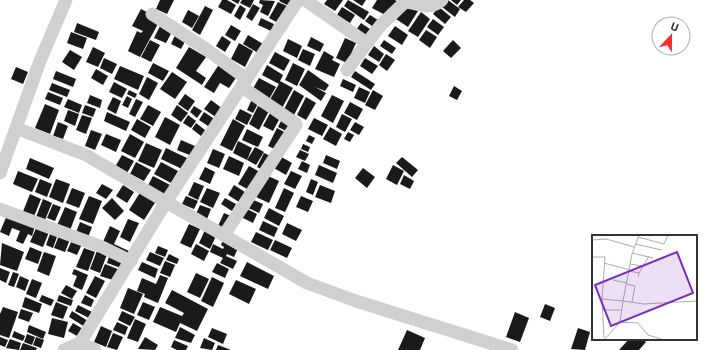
<svg xmlns="http://www.w3.org/2000/svg" width="707" height="350" viewBox="0 0 707 350" font-family="'Exo 2',sans-serif">
  <rect width="100%" height="100%" fill="#fff"/>
  <g fill="#1a1a1a">
    <path d="M160 0H174L167 14 156 9Z"/>
    <path d="M222 0H227L236 5 231 14 218 7Z"/>
    <path d="M231 0H240L238 4Z"/>
    <path d="M242 0H254L250 8 240 3Z"/>
    <path d="M260 0 275 1 268 16 260 12 263 5 259 3Z"/>
    <path d="M280 0H294L291 7 279 1Z"/>
    <path d="M327 0H343L335 11 324 4Z"/>
    <path d="M348 0 369 12 364 20 344 6Z"/>
    <path d="M353 0H366L362 6Z"/>
    <path d="M377 0H395L398 2 389 17 372 8Z"/>
    <path d="M448 0 460 9 455 17 442 7Z"/>
    <path d="M451 0H461L457 5Z"/>
    <path d="M464 0H470L474 3 466 12 458 7Z"/>
    <path d="M278 2 287 6 278 23 269 18Z"/>
    <path d="M407 3 418 11 408 27 396 19Z"/>
    <path d="M253 4 260 8 252 21 246 17Z"/>
    <path d="M240 5 246 9 240 20 234 16Z"/>
    <path d="M205 6 213 10 200 35 192 30Z"/>
    <path d="M342 7 355 15 350 23 337 15Z"/>
    <path d="M439 7 451 17 445 24 433 14Z"/>
    <path d="M141 9 151 14 159 22 140 57 128 51 137 31 141 33 143 31 132 26Z"/>
    <path d="M188 10 199 16 192 28 182 22Z"/>
    <path d="M421 12 430 19 418 37 408 31Z"/>
    <path d="M370 15 381 22 376 29 365 21Z"/>
    <path d="M261 18 274 24 271 31 258 25Z"/>
    <path d="M433 19 444 27 438 35 427 27Z"/>
    <path d="M162 22 174 28 166 43 154 38Z"/>
    <path d="M77 23 99 32 96 40 74 32Z"/>
    <path d="M361 23 373 31 368 38 356 30Z"/>
    <path d="M231 25 241 31 235 41 225 35Z"/>
    <path d="M395 26 408 35 402 45 388 36Z"/>
    <path d="M426 30 437 37 430 48 419 40Z"/>
    <path d="M177 31 188 36 181 49 171 44Z"/>
    <path d="M71 32 87 38 83 49 67 43Z"/>
    <path d="M248 35 263 44 258 53 243 44Z"/>
    <path d="M222 36 231 42 225 52 216 46Z"/>
    <path d="M311 37 324 44 320 52 307 46Z"/>
    <path d="M345 38 356 43 347 63 336 58Z"/>
    <path d="M288 39 302 46 297 58 283 51Z"/>
    <path d="M150 40 160 45 151 62 141 57Z"/>
    <path d="M384 40 396 48 392 54 380 46Z"/>
    <path d="M453 40 461 48 451 58 443 51Z"/>
    <path d="M239 43 253 51 245 67 231 59Z"/>
    <path d="M374 46 384 54 379 62 368 55Z"/>
    <path d="M93 47 105 53 98 67 86 62Z"/>
    <path d="M189 47 206 57 196 71 206 78 202 85 176 68Z"/>
    <path d="M303 49 315 54 310 66 298 60Z"/>
    <path d="M70 50 82 57 74 70 62 62Z"/>
    <path d="M324 51 334 57 332 60 340 64 334 77 315 69Z"/>
    <path d="M275 52 290 60 284 71 269 63Z"/>
    <path d="M386 54 395 60 387 71 379 65Z"/>
    <path d="M104 58 117 64 112 74 100 68Z"/>
    <path d="M365 58 378 66 372 74 360 66Z"/>
    <path d="M153 63 169 71 163 81 148 73Z"/>
    <path d="M220 63 238 75 229 88 220 83 214 93 204 87Z"/>
    <path d="M293 63 305 69 297 86 285 80Z"/>
    <path d="M267 65 283 75 280 81 293 88 281 110 268 103 279 84 262 75Z"/>
    <path d="M120 66 144 76 138 90 114 79Z"/>
    <path d="M16 67 28 72 23 84 11 79Z"/>
    <path d="M96 69 108 76 103 85 91 78Z"/>
    <path d="M308 70 329 85 325 91 315 87 326 93 321 101 299 85Z"/>
    <path d="M56 71 76 79 73 87 53 79Z"/>
    <path d="M355 71 375 84 371 90 351 77Z"/>
    <path d="M172 72 187 82 175 99 160 89Z"/>
    <path d="M147 77 158 83 149 100 139 94Z"/>
    <path d="M259 78 276 87 268 101 251 92Z"/>
    <path d="M343 79 356 85 353 92 340 86Z"/>
    <path d="M114 82 127 89 122 98 109 92Z"/>
    <path d="M52 83 70 90 67 97 49 90Z"/>
    <path d="M454 86 462 91 457 100 449 96Z"/>
    <path d="M359 87 370 92 365 103 354 98Z"/>
    <path d="M129 90 137 94 135 98 127 94Z"/>
    <path d="M294 90 304 96 293 117 283 111Z"/>
    <path d="M373 90 383 96 375 110 365 105Z"/>
    <path d="M48 92 63 98 60 105 45 99Z"/>
    <path d="M185 94 195 101 188 111 178 104Z"/>
    <path d="M90 95 102 100 100 108 87 103Z"/>
    <path d="M332 95 344 101 333 123 321 116Z"/>
    <path d="M127 96 132 99 128 108 122 105Z"/>
    <path d="M113 97 121 101 116 114 107 109Z"/>
    <path d="M306 97 316 103 306 120 297 115Z"/>
    <path d="M68 99 82 105 79 113 64 107Z"/>
    <path d="M136 99 143 102 135 117 129 114Z"/>
    <path d="M252 99 259 102 253 113 247 110Z"/>
    <path d="M211 100 223 109 217 118 204 109Z"/>
    <path d="M350 102 363 109 357 120 344 113Z"/>
    <path d="M45 104 59 110 50 134 35 128Z"/>
    <path d="M85 105 96 109 93 117 82 113Z"/>
    <path d="M148 105 161 112 153 126 140 119Z"/>
    <path d="M177 105 188 113 181 122 171 115Z"/>
    <path d="M194 106 202 111 197 118 190 112Z"/>
    <path d="M258 106 269 111 259 130 249 124Z"/>
    <path d="M240 109 252 115 247 125 235 119Z"/>
    <path d="M68 110 79 114 75 126 64 121Z"/>
    <path d="M107 112 130 122 126 131 104 121Z"/>
    <path d="M204 112 216 120 211 128 199 120Z"/>
    <path d="M270 113 280 118 273 131 263 126Z"/>
    <path d="M342 114 352 119 345 132 336 127Z"/>
    <path d="M82 115 92 118 86 134 76 130Z"/>
    <path d="M188 115 196 121 191 128 183 123Z"/>
    <path d="M165 117 180 125 170 145 155 137Z"/>
    <path d="M314 118 328 125 322 136 308 129Z"/>
    <path d="M137 119 151 127 145 138 131 130Z"/>
    <path d="M233 119 245 126 232 151 220 145Z"/>
    <path d="M282 119 295 125 290 133 278 127Z"/>
    <path d="M58 122 68 126 63 139 53 136Z"/>
    <path d="M355 122 364 127 359 135 350 130Z"/>
    <path d="M196 123 205 130 201 136 192 129Z"/>
    <path d="M330 127 342 134 336 146 323 139Z"/>
    <path d="M277 128 288 134 279 151 268 146Z"/>
    <path d="M247 129 263 137 258 147 242 140Z"/>
    <path d="M91 130 102 134 95 150 85 146Z"/>
    <path d="M348 132 354 135 350 142 344 139Z"/>
    <path d="M106 134 121 140 116 152 101 145Z"/>
    <path d="M130 134 144 142 135 158 121 151Z"/>
    <path d="M309 135 315 138 312 144 306 141Z"/>
    <path d="M181 140 197 147 192 156 177 150Z"/>
    <path d="M238 141 252 148 247 160 233 153Z"/>
    <path d="M146 143 162 150 154 168 138 161Z"/>
    <path d="M303 144 310 147 308 152 301 149Z"/>
    <path d="M255 147 264 152 256 165 247 160Z"/>
    <path d="M166 148 187 158 182 169 161 159Z"/>
    <path d="M213 149 225 154 219 168 207 163Z"/>
    <path d="M300 150 309 154 305 161 296 157Z"/>
    <path d="M264 153 273 157 265 171 257 167Z"/>
    <path d="M122 155 134 161 127 173 115 167Z"/>
    <path d="M278 155 292 163 286 175 272 167Z"/>
    <path d="M326 155 340 161 337 169 323 163Z"/>
    <path d="M229 156 244 163 239 176 223 169Z"/>
    <path d="M402 157 418 170 412 177 396 163Z"/>
    <path d="M30 158 54 168 49 179 26 169Z"/>
    <path d="M302 161 310 165 307 173 298 169Z"/>
    <path d="M136 162 151 170 144 181 130 174Z"/>
    <path d="M161 162 178 171 171 183 154 174Z"/>
    <path d="M319 165 337 173 333 183 315 175Z"/>
    <path d="M393 165 404 171 397 185 386 179Z"/>
    <path d="M249 166 260 172 249 190 238 184Z"/>
    <path d="M205 167 215 172 210 184 199 179Z"/>
    <path d="M363 168 375 177 367 188 355 178Z"/>
    <path d="M18 171 38 179 32 192 13 184Z"/>
    <path d="M291 171 302 176 295 189 284 184Z"/>
    <path d="M266 175 279 181 269 203 256 197Z"/>
    <path d="M404 175 414 181 410 189 400 184Z"/>
    <path d="M153 176 172 186 166 199 146 189Z"/>
    <path d="M40 179 52 184 47 197 35 192Z"/>
    <path d="M56 179 70 184 63 203 49 197Z"/>
    <path d="M311 179 318 182 313 195 306 192Z"/>
    <path d="M194 182 204 186 198 200 188 195Z"/>
    <path d="M102 184 113 190 106 199 96 193Z"/>
    <path d="M123 185 134 192 127 203 116 196Z"/>
    <path d="M234 185 245 192 239 202 228 195Z"/>
    <path d="M320 185 335 191 331 203 315 197Z"/>
    <path d="M72 188 85 193 79 208 66 203Z"/>
    <path d="M207 188 220 193 213 208 200 202Z"/>
    <path d="M284 188 294 193 285 212 275 208Z"/>
    <path d="M141 191 156 201 144 220 129 210Z"/>
    <path d="M30 194 41 199 33 219 22 214Z"/>
    <path d="M89 196 102 201 93 224 79 219Z"/>
    <path d="M186 196 198 201 194 209 182 204Z"/>
    <path d="M301 196 313 201 308 212 296 207Z"/>
    <path d="M112 198 124 211 115 220 102 208Z"/>
    <path d="M225 198 236 204 232 211 221 204Z"/>
    <path d="M43 199 52 203 45 220 36 217Z"/>
    <path d="M251 199 263 204 259 213 246 207Z"/>
    <path d="M53 204 61 207 55 221 47 218Z"/>
    <path d="M200 205 211 209 207 219 196 214Z"/>
    <path d="M65 207 77 212 69 233 56 228Z"/>
    <path d="M245 208 257 214 253 223 241 217Z"/>
    <path d="M269 208 284 216 279 226 264 218Z"/>
    <path d="M224 213 231 216 225 229 218 226Z"/>
    <path d="M7 215 35 226 32 236 28 234 23 244 16 241 20 231 12 228 9 236 0 232Z"/>
    <path d="M128 219 139 223 130 242 120 237Z"/>
    <path d="M263 221 278 228 274 237 259 230Z"/>
    <path d="M80 222 92 227 87 240 75 235Z"/>
    <path d="M287 223 302 230 296 241 282 234Z"/>
    <path d="M189 224 200 229 191 248 180 243Z"/>
    <path d="M37 226 49 232 43 247 30 242Z"/>
    <path d="M110 226 120 231 114 244 131 252 128 258 102 244Z"/>
    <path d="M205 230 216 236 210 249 199 243Z"/>
    <path d="M51 231 58 234 53 248 46 245Z"/>
    <path d="M256 232 273 240 268 250 251 242Z"/>
    <path d="M60 233 71 237 65 252 54 248Z"/>
    <path d="M224 238 239 246 234 257 227 254 226 256 237 261 233 269 220 263 223 258 210 252 213 244 223 249 224 247 221 245Z"/>
    <path d="M72 240 82 244 77 255 67 251Z"/>
    <path d="M275 240 292 248 287 258 270 250Z"/>
    <path d="M2 243 24 252 17 271 0 265Z"/>
    <path d="M196 244 209 251 204 261 191 254Z"/>
    <path d="M158 246 168 250 165 257 155 253Z"/>
    <path d="M30 247 42 252 38 264 25 259Z"/>
    <path d="M84 248 95 252 88 271 76 267Z"/>
    <path d="M98 248 108 252 100 273 90 269Z"/>
    <path d="M44 252 56 256 49 276 37 271Z"/>
    <path d="M150 252 164 258 160 266 146 260Z"/>
    <path d="M110 253 125 259 121 268 107 263Z"/>
    <path d="M169 254 179 259 177 264 166 260Z"/>
    <path d="M165 261 175 265 170 277 160 273Z"/>
    <path d="M142 262 158 269 155 278 138 270Z"/>
    <path d="M247 262 274 276 268 289 240 276Z"/>
    <path d="M217 263 229 269 225 278 212 272Z"/>
    <path d="M105 264 120 270 116 281 100 276Z"/>
    <path d="M0 268 10 272 6 283 0 280Z"/>
    <path d="M74 269 88 275 82 290 73 286 77 276 72 274Z"/>
    <path d="M13 272 19 274 14 287 8 285Z"/>
    <path d="M196 273 209 279 200 298 187 292Z"/>
    <path d="M160 275 168 278 158 303 144 297 145 294 137 291 142 278 156 284Z"/>
    <path d="M20 276 29 280 25 291 16 287Z"/>
    <path d="M95 276 105 281 96 298 86 293Z"/>
    <path d="M212 277 224 283 213 307 201 301Z"/>
    <path d="M32 279 42 283 36 298 26 294Z"/>
    <path d="M236 280 256 289 249 304 229 294Z"/>
    <path d="M66 285 77 291 72 299 61 293Z"/>
    <path d="M128 288 143 294 134 314 120 308Z"/>
    <path d="M172 290 208 309 197 331 180 323 176 332 153 322 160 307 182 316 184 313 165 303Z"/>
    <path d="M42 295 54 300 51 306 39 301Z"/>
    <path d="M59 295 73 300 71 306 57 301Z"/>
    <path d="M85 295 94 300 91 307 81 303Z"/>
    <path d="M25 297 42 304 39 313 22 307Z"/>
    <path d="M56 302 68 307 63 319 51 315Z"/>
    <path d="M143 302 155 307 149 320 137 315Z"/>
    <path d="M545 304 555 308 550 321 540 317Z"/>
    <path d="M78 305 94 313 91 319 75 311Z"/>
    <path d="M3 307 18 312 9 338 0 335V314Z"/>
    <path d="M21 309 33 313 29 322 18 318Z"/>
    <path d="M72 311 88 321 85 327 69 317Z"/>
    <path d="M122 311 135 317 130 326 118 320Z"/>
    <path d="M515 312 529 318 520 342 506 337Z"/>
    <path d="M52 318 68 322 64 338 48 334Z"/>
    <path d="M135 319 146 324 138 342 127 338Z"/>
    <path d="M117 322 128 327 125 335 113 330Z"/>
    <path d="M73 323 83 329 79 337 68 331Z"/>
    <path d="M29 325 46 332 43 339 27 332Z"/>
    <path d="M101 326 112 331 106 347 94 342Z"/>
    <path d="M180 327 195 335 191 343 175 338Z"/>
    <path d="M212 328 227 334 223 344 208 337Z"/>
    <path d="M578 328 590 332 585 350 571 349Z"/>
    <path d="M407 330 425 338 420 350H398Z"/>
    <path d="M14 331 25 336 23 341 12 337Z"/>
    <path d="M113 333 123 337 117 350 107 347Z"/>
    <path d="M27 334 35 337 32 345 24 342Z"/>
    <path d="M0 337 8 340 5 347 0 345Z"/>
    <path d="M36 337 44 340 41 348 33 345Z"/>
    <path d="M145 337 158 345 155 350 138 349Z"/>
    <path d="M204 338 215 343 212 350 200 348Z"/>
    <path d="M10 339 21 343 19 350 6 348Z"/>
    <path d="M629 339H643L646 342 639 350H619Z"/>
    <path d="M174 340 188 346 186 350H177L171 347Z"/>
    <path d="M23 343 37 348 36 350H20Z"/>
    <path d="M218 345 231 350H216Z"/>
  </g>
  <g fill="none" stroke-linecap="round" stroke-linejoin="round">
    <g stroke="#d0d0d0" stroke-width="13">
      <path d="M66 0 40 61 16 128 86 155 166 202 298 0"/>
      <path d="M305 0 367 43 347 70"/>
      <path d="M152 14 206 49 247 79"/>
      <path d="M367 43 381 25 405 2C418 3 431 11 442 0"/>
      <path d="M0 173 16 128"/>
      <path d="M0 209 102 247 131 261"/>
      <path d="M224 235 296 125 295 123 242 87"/>
      <path d="M80 343 95 350"/>
      <path d="M64 350 80 343 166 202 307 283 356 301 512 350"/>
    </g>
  </g>
  <g transform="translate(592 235)">
    <rect width="105" height="105" fill="#fff"/>
    <path fill="none" stroke="#adadad" stroke-width="1" d="M46 2 72 9 76 0M0 5 14 4 42 12M43 9 70 15M40 18 61 23M0 22H13L10 64 31 66 40 19 47 0M12 28 38 35M38 29 50 31M37 36 47 38 46 42M47 38 57 21M21 45 35 48M35 49 43 51 40 67M10 64 12 103M11 75H30M28 87 46 88 56 100 72 105M12 105 28 87 31 66 52 69 105 66"/>
    <path fill="#7b2cbf" fill-opacity="0.15" stroke="#7b2cbf" stroke-width="2" d="M85 17 101 58 19 91 3 50Z"/>
    <rect width="105" height="105" fill="none" stroke="#333" stroke-width="2"/>
  </g>
  <g transform="translate(671 36) rotate(22)"><circle r="19" fill="#ffffff" stroke="#adadad"/>
  <path d="M0-3L7 15L0 10L-7 15Z" fill="#f42e2b"/>
  <text y="-6" font-size="11" font-weight="bold" text-anchor="middle" fill="#333333">U</text>
  </g>
</svg>
